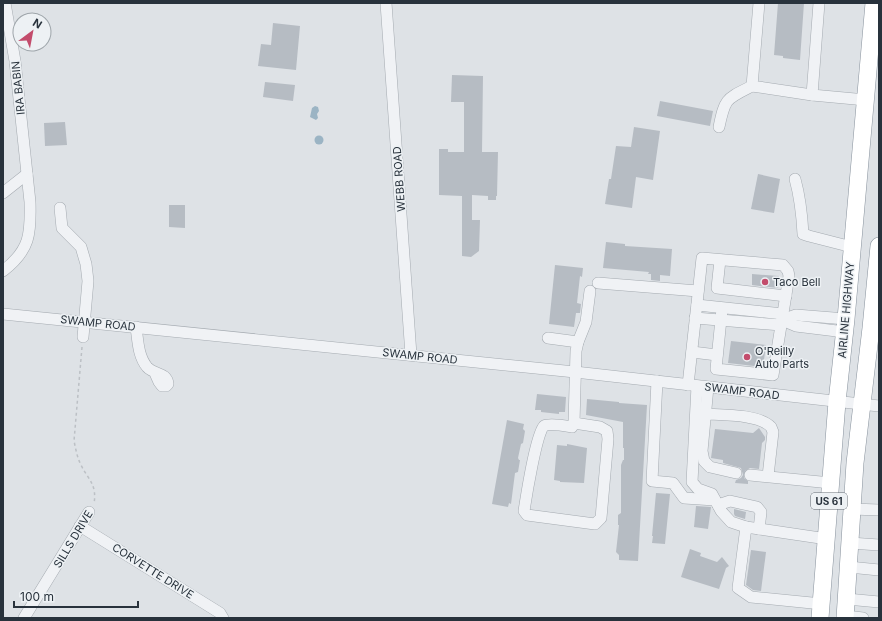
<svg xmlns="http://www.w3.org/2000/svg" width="882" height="621" viewBox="0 0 882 621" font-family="Inter,sans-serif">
  <rect width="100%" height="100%" fill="#dee2e6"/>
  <g fill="#9bb4c4">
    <path d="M315 106 318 107 319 111 317 114 318 118 316 120 310 117 312 108Z"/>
    <circle cx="319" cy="140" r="4.5"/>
  </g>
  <g fill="#b6bcc3">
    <path d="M778 3H804L800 60 783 58V56L774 55Z"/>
    <path d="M273 23 300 26 296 70 258 66 261 44 271 45Z"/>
    <path d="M452 75 483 76 482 152H498L497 196H496V200H488V196L472 195V220H480L479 251 471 257 462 256V196L439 195V149H448V152H464V102H451Z"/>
    <path d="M265 82 295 85 293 101 263 97Z"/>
    <path d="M660 101 713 111 710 126 657 116Z"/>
    <path d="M65 122 67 145 45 146 44 123Z"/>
    <path d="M634 127 660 131 653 180 636 177 632 208 605 204 609 179H611L616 146 631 147Z"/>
    <path d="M758 174 780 179 774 213 751 209Z"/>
    <path d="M169 205H185V228L169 227Z"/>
    <path d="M606 242 625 244V246L672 249 670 276 660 275V281L651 280V274H648L649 272 603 268Z"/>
    <path d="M555 265 583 268 582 277 580 276 577 303 581 304 580 313H576L574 327 549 324Z"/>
    <path d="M752 274 779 276 778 288 752 285Z"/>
    <path d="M731 341 766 345 763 367 728 363Z"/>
    <path d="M537 394 566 397 565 412H559V414L541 412V410H535Z"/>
    <path d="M587 399 619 402V403L647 405 638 561 619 560V555L616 552 619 525H618V515L621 513V465L623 460H624V448H623V422L586 415Z"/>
    <path d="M507 420 524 424 523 429 525 431 523 443 521 444 518 458 519 460H520L518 472 515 473 511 504 509 503 508 507 492 504Z"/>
    <path d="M759 428 765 437V440L762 443 759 469 750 468 745 471 744 478 748 481V484L735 483 736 480 741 478 743 475 741 468 723 463V460L711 458 715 429 753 433Z"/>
    <path d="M567 444 587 448 584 483 560 482V481L554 480 557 445 567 446Z"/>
    <path d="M656 493 670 494 665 544 652 543 653 536H652Z"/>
    <path d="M696 506 711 507 708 529 694 527Z"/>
    <path d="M734 509 746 512 745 519 735 516 734 514Z"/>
    <path d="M690 549 701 553 700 556 717 562 722 557 729 566 726 568 719 589 681 577Z"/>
    <path d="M751 550 766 552 761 591 753 590 746 585Z"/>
  </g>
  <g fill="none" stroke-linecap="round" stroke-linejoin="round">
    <g stroke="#a4aab0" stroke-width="12">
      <g id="minor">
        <path d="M386 3 411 355"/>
        <path d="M759 3 752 86 812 95"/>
        <path d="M819 3 812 95 866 100"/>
        <path d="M719 127C725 98 726 99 752 86"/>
        <path d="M795 179C800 197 802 215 803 234L809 236 852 247"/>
        <path d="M3 193 27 174"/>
        <path d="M60 208 62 228 81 247 86 264 88 281 83 337"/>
        <path d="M720 260 717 288 786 296"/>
        <path d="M3 271C30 250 31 234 30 202L15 61 5 3"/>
        <path d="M598 283 698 291"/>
        <path d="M697 305 783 314"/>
        <path d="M3 314 575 372 879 406"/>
        <path d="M695 318 781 325"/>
        <path d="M782 320 796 315 846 319"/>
        <path d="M782 320 796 326 845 332"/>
        <path d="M136 327C138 341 138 356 147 367 154 375 167 372 168 384L166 386H162L159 382 155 373"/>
        <path d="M548 338 578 342"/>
        <path d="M692 352 717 355"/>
        <path d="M657 381 652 481 673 483 684 498 715 500"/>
        <path d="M688 385 702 258 783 265 788 271 789 276 773 375 716 369 722 309"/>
        <path d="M697 386 692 482 698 489 712 494 721 511 731 522 746 527"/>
        <path d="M708 387 702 451 704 461 710 467 736 473"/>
        <path d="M705 414C722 415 759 414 771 427 771 427 773 432 773 432L768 476"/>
        <path d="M574 423 600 427 607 431 608 439 601 518 595 524 527 515 524 511C526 498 537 430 544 426 549 423 566 426 572 427L574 423 576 351 578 342 586 322 590 291"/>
        <path d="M750 475 831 483"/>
        <path d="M718 505 730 501 757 507 761 512 759 529"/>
        <path d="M852 509 879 510"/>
        <path d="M80 526 220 613 223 618"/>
        <path d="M850 543 879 545"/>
        <path d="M849 567 879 570"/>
        <path d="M847 599 879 602"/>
        <path d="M822 604 751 597 738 588 746 527 827 539"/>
        <path d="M846 616 863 618"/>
        <path d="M24 618 89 512"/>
      </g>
    </g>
    <g stroke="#87919c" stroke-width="18">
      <g id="highway">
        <path d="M820 618 837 402 846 319 874 3"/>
        <path d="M845 618 855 463 871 328 879 246"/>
      </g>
    </g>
    <path stroke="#bcc0c5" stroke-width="1.5" stroke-dasharray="3 3" stroke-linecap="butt" d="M82 347 74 441C76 450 77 457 81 465 89 481 97 484 94 504"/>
    <use href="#minor" stroke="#f0f2f5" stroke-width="11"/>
    <use href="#highway" stroke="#fff" stroke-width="17"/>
  </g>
  <g fill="#c34c6c" stroke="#edf1f4" stroke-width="1.5">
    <circle cx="765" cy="282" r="4"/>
    <circle cx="747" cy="357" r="4"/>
  </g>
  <g text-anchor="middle" stroke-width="3" stroke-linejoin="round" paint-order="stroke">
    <rect fill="#edf1f4" stroke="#636b73" stroke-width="1" x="811" y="493" width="36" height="16" rx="3"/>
    <g font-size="10" font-weight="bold" fill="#28323c">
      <text x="829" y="505">US 61</text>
    </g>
    <g font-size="11" fill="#28323c" stroke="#edf1f4">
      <text transform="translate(18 88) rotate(-96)" y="4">IRA BABIN</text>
      <text transform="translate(399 179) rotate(-94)" y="4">WEBB ROAD</text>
      <text transform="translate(846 310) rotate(-85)" y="4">AIRLINE HIGHWAY</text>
      <text transform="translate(98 323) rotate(6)" y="4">SWAMP ROAD</text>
      <text transform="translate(420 356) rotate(6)" y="4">SWAMP ROAD</text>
      <text transform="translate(742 391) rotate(7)" y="4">SWAMP ROAD</text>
      <text transform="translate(73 539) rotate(-59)" y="4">SILLS DRIVE</text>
      <text transform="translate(153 571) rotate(32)" y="4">CORVETTE DRIVE</text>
    </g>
    <g font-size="11" fill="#28323c" stroke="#edf1f4" text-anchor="start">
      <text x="773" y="286">Taco Bell</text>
      <text x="755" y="355">O'Reilly<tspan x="755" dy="13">Auto Parts</tspan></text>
    </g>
  </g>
  <rect width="882" height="621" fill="none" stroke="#28323c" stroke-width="8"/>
  <g transform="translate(32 32) rotate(32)"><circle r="19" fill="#edf1f4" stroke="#9ea5aa"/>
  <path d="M0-3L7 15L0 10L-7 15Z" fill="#c34c6c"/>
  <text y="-6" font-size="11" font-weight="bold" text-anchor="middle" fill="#28323c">N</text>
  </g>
  <path d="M14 601v6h124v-6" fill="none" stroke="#28323c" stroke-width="2"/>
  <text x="20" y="601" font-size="12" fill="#28323c" stroke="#edf1f4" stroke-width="3" paint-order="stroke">100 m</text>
</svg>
